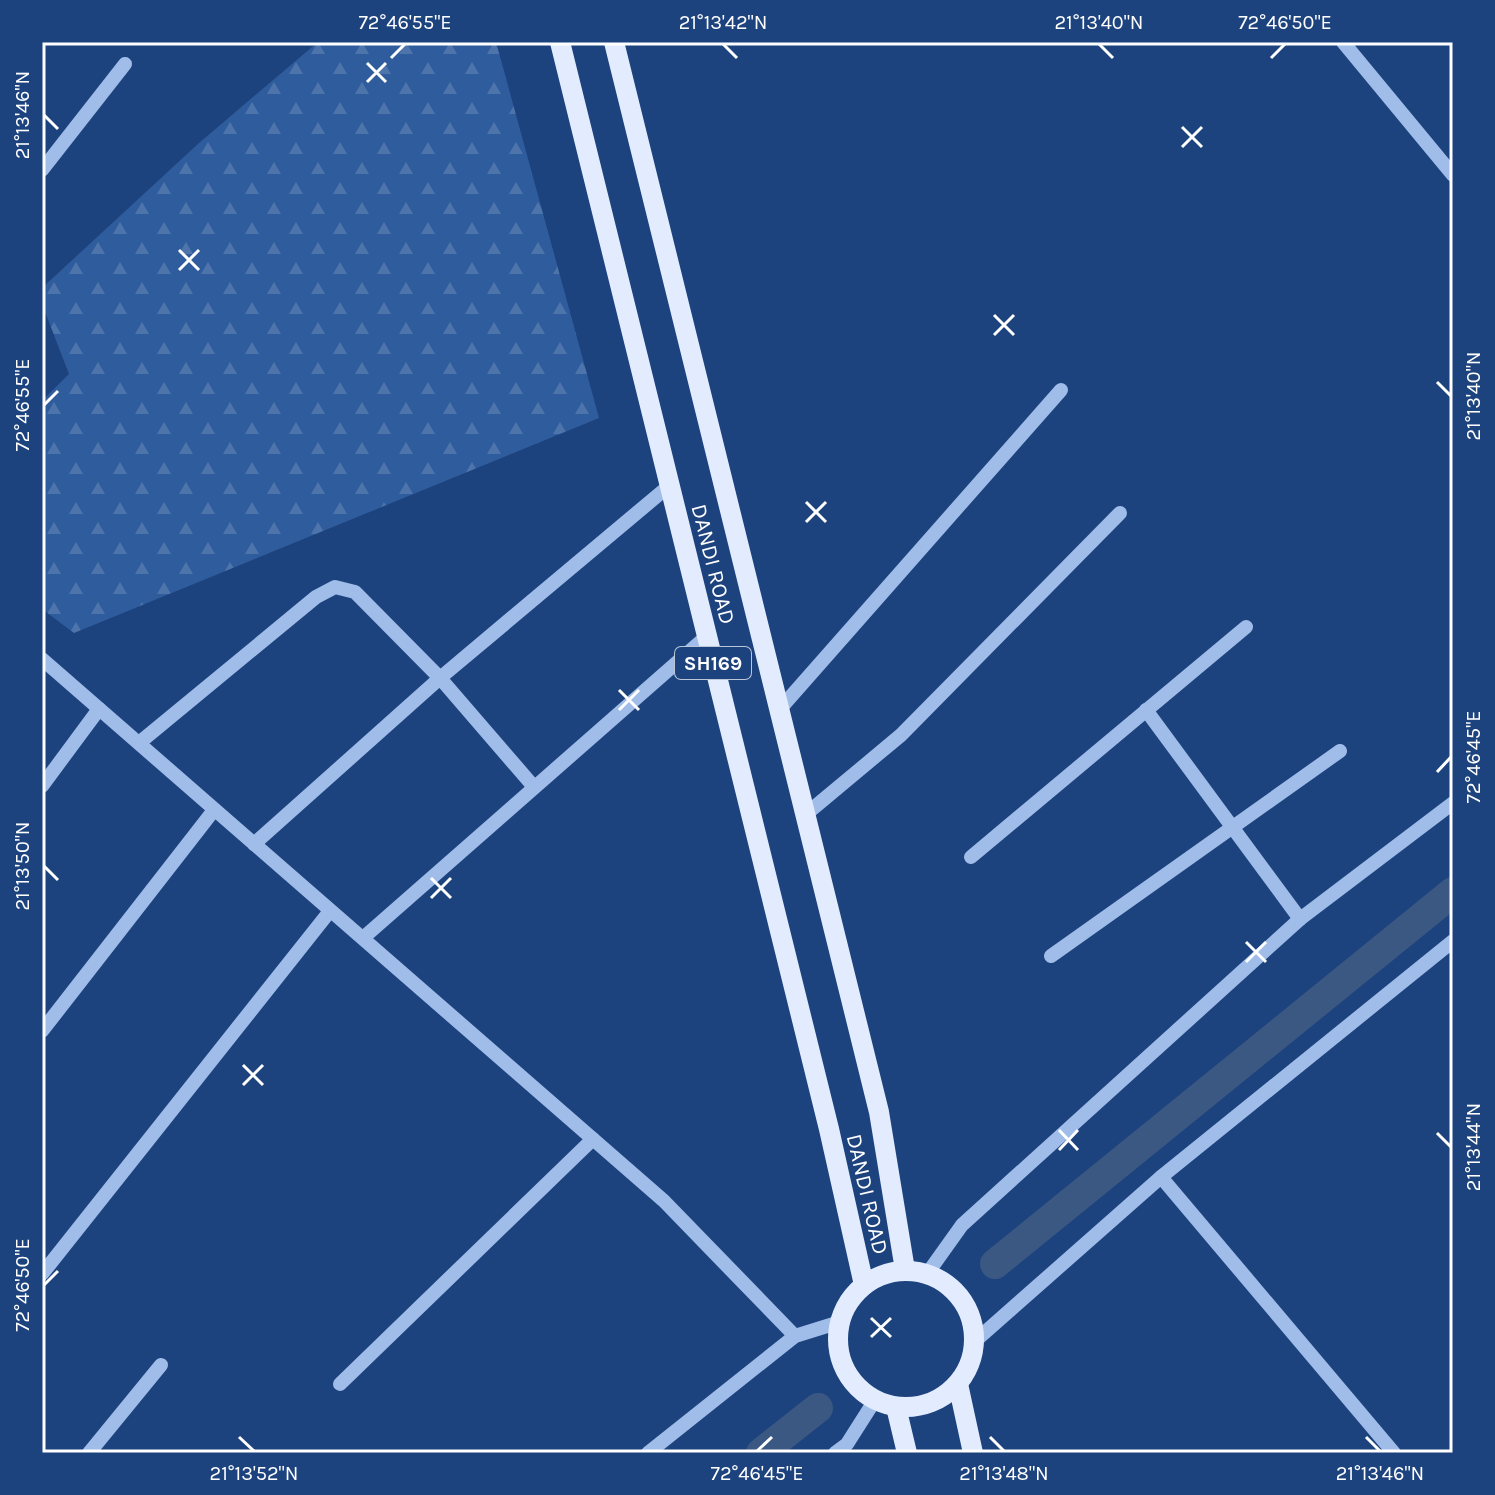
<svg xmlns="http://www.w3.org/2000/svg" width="1495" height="1495" viewBox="0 0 1495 1495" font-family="Karla,sans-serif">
  <defs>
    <pattern id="forest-firs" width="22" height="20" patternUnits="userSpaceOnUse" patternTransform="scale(2)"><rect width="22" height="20" fill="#2f5c9d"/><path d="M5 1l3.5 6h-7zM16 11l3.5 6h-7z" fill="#4e74ac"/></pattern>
  </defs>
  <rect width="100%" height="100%" fill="#1d437e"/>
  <path fill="url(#forest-firs)" d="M318 42H496L599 418 74 633 42 609V401L69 374 42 304V288L199 143Z"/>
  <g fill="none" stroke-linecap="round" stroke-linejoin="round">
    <g stroke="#3b5883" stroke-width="30">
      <path d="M995 1264 1453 892"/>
      <path d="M761 1453 818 1408"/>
    </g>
    <g stroke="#a0bde9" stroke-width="14">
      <path d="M1343 42 1453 175"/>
      <path d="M42 170 125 64"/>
      <path d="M42 659 664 1201 795 1336"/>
      <path d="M779 710 1061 390"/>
      <path d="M1146 710 1300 919"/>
      <path d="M139 743 316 597 335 587 355 592 440 678 534 787"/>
      <path d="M42 786 99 709"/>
      <path d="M805 815 901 735 1120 513"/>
      <path d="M254 844 440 678 670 485"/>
      <path d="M971 857 1246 627"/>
      <path d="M363 938 707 636"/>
      <path d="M1051 956 1340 751"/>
      <path d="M42 1031 214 810"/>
      <path d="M1161 1177 1394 1453"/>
      <path d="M42 1274 330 911"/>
      <path d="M927 1274 962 1225 1300 919 1453 803"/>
      <path d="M974 1342 1161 1177 1453 941"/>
      <path d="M340 1384 593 1139"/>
      <path d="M89 1453 161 1365"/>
      <path d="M648 1453 795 1336 840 1322"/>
      <path d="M835 1453 847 1444 875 1400"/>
    </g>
    <g stroke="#e2ecfe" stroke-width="20">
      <path d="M560 42 829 1129 864 1285"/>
      <path d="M614 42 879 1112 905 1270"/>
      <circle cx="906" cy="1339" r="68"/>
      <path d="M958 1384 973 1453"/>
      <path d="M896 1407 907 1453"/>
    </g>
  </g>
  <path fill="none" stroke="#fff" stroke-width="3" d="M723 44 737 58M1099 44 1113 58M391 58 405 44M1271 58 1285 44M367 63 386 82M367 82 386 63M44 115 58 129M1182 127 1202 147M1182 147 1202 127M179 250 199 270M179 270 199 250M994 315 1014 335M994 335 1014 315M1437 382 1451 396M44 405 58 391M806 502 826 522M806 522 826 502M619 690 639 710M619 710 639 690M1437 772 1451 757M44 866 58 880M431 878 451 898M431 898 451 878M1246 942 1266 962M1246 962 1266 942M243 1065 263 1085M243 1085 263 1065M1059 1130 1078 1150M1437 1133 1451 1147M1059 1150 1078 1130M44 1285 58 1271M871 1318 891 1337M871 1337 891 1318M239 1437 254 1451M990 1437 1004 1451M1366 1437 1380 1451M757 1451 772 1437"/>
  <g text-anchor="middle" stroke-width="8" stroke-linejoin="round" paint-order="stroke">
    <rect fill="#1d437e" stroke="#bbc7d8" stroke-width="2" x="675" y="647" width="76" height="32" rx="6"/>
    <g font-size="20" font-weight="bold" fill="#fff">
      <text x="713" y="670">SH169</text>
    </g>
    <g font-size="22" fill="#fff" stroke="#1d437e">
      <text transform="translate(714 564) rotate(76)" y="8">DANDI ROAD</text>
      <text transform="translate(868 1194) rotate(77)" y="8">DANDI ROAD</text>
    </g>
  </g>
  <rect width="1495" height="1495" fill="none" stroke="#1d437e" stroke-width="88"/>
  <rect x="44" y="44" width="1407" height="1407" fill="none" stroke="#fff" stroke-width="3"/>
  <g font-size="20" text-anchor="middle" fill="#fff">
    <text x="405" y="29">72°46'55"E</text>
    <text x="723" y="29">21°13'42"N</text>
    <text x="1099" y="29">21°13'40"N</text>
    <text x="1285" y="29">72°46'50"E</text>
    <text transform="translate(22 115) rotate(-90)" y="7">21°13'46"N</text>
    <text transform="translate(1473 396) rotate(-90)" y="7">21°13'40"N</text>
    <text transform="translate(22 405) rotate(-90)" y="7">72°46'55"E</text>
    <text transform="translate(1473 757) rotate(-90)" y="7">72°46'45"E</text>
    <text transform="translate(22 866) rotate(-90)" y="7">21°13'50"N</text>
    <text transform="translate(1473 1147) rotate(-90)" y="7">21°13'44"N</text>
    <text transform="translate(22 1285) rotate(-90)" y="7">72°46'50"E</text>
    <text x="254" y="1480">21°13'52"N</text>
    <text x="757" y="1480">72°46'45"E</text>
    <text x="1004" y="1480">21°13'48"N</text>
    <text x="1380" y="1480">21°13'46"N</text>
  </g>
</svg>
